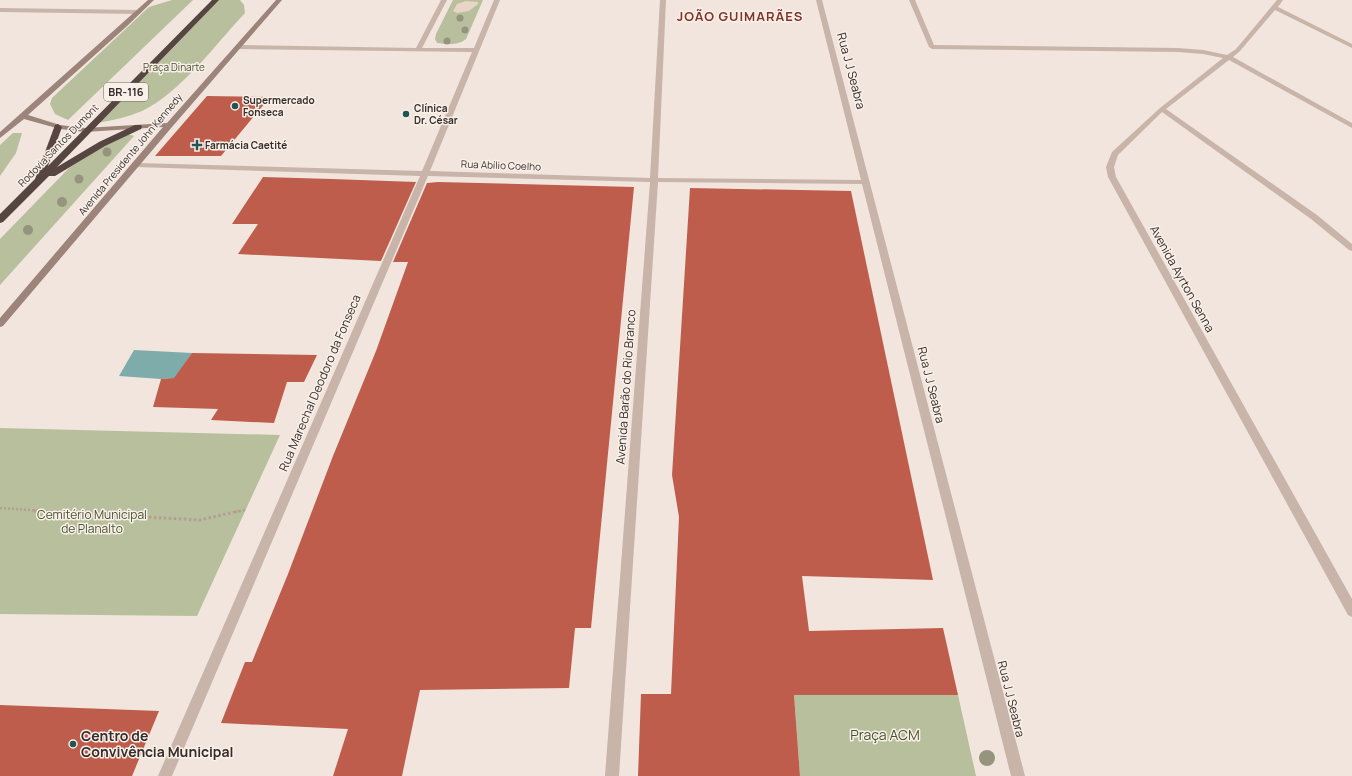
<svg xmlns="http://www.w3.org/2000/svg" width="1352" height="776" viewBox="0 0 1352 776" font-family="Manrope,sans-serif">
  <rect width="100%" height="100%" fill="#f1e5dd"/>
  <g fill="#b7bf9d">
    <path d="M172 0H193L68 120 55 114 50 104 52 98 149 7Z"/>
    <path d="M218 0H240L244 5 245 13C216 44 180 93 142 111 128 117 113 120 98 123Z"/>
    <path d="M453 0H483L466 39C458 46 446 44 437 43L435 39 436 34Z"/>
    <path d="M13 133H22L16 153 0 176V145Z"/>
    <path d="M128 134 134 136 0 285V239L69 168 105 145Z"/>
    <path d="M0 428 280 435 197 616 0 614Z"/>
    <path d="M794 695H958L976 776H800Z"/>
  </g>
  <path fill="#e8d5c5" d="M466 1 478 2V4L469 11 457 13 453 11 457 4Z"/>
  <path fill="#7dacaa" d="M134 350 192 353 175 378 161 379 119 376Z"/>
  <g fill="#bf5d4c">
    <path d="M207 96 270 97 221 156H155Z"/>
    <path d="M263 177 332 179 416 182 381 261 238 254 258 224H232Z"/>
    <path d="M438 182 634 187 591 628H575L569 688 420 690 402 776H333L348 729 221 723 245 662H252L288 574 333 456 376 351 408 262H393L427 183Z"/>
    <path d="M690 188 851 191 933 580 802 576 809 631 943 628 958 695H794L800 776H638L641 694H671L679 517 672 475Z"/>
    <path d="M192 353 317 355 304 382H287L274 423 211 420 218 409 153 407 161 379 174 378Z"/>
    <path d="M0 705 159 711 132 776H0Z"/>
  </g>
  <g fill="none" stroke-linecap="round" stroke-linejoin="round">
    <g stroke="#b49e93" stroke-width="2.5" stroke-dasharray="2 2" stroke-linecap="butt">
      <path d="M0 508 60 512"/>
      <path d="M235 512 245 510"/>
    </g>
    <path stroke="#b49e93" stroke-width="3" stroke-dasharray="2.5 2.5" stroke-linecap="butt" d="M34 511 200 520 239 511"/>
    <g fill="#c8b4a9" fill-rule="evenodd">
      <path d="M441 0H447L422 48H474L494 0H500L430 171 650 178 660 0H666L658 178 861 180 816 0H822L1025 776H1011L862 184 658 182 619 776H605L650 182 428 176 172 776H158L420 176 136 167 132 165 136 163 422 171 472 52 239 49 236 47 239 45 416 48Z"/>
      <path d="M909 0H915L934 45 1178 48 1203 50 1227 55 1236 49 1277 0H1283L1278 7 1352 44V48L1350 47 1275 10 1240 51 1233 57 1352 123V128L1229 60 1166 109 1317 215 1352 244V251L1349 250 1311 219 1162 112 1118 155 1114 167 1116 177 1352 599V617L1348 615 1108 177 1106 167 1112 152 1160 108 1223 58 1203 54 1178 52 932 49 929 47Z"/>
      <path d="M0 8 139 10 142 12 139 14 0 12Z"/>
    </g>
    <path fill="#9c847b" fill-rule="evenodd" d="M148 0H154L126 27 28 115 60 125 85 128 167 123 276 0H282L172 127 3 326 0 327V318L163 127 85 132 60 129 24 119 0 138V132Z"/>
    <path fill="#564540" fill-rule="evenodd" d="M212 0H219L57 167 99 142 135 125H141L142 127 141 129 105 146 55 176H49L3 222 0 223V214L35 179 55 125 58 124 62 127 48 166Z"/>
  </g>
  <g fill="#95957d">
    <circle cx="460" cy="18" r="3.5"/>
    <circle cx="465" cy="30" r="3.5"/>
    <circle cx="447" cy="41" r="3.5"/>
    <circle cx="107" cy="152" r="4.5"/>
    <circle cx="79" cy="179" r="4.5"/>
    <circle cx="62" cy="202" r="5"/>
    <circle cx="28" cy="230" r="5"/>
    <circle cx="987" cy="758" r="8"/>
  </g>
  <g fill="#205553" stroke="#f9f0e9" stroke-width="1.5">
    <circle cx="235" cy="106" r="4"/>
    <circle cx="406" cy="114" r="4"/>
    <path d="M195 139h4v4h4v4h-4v4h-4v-4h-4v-4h4z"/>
    <circle cx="73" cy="744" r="4"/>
  </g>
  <g text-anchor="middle" stroke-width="3" stroke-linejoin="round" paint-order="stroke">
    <g font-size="10" fill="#49532e" stroke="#f9f0e9">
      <text x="174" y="71">Praça Dinarte</text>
    </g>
    <g font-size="10" font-weight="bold" fill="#362c29" stroke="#f9f0e9" text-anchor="start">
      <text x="243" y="104">Supermercado<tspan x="243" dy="12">Fonseca</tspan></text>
      <text x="414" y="112">Clínica<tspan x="414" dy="12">Dr. César</tspan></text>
      <text x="205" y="149">Farmácia Caetité</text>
    </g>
    <g font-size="10" fill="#362c29" stroke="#f9f0e9">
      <text transform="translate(58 145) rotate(-46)" y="4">Rodovia Santos Dumont</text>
      <text transform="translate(130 154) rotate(-50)" y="4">Avenida Presidente John Kennedy</text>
      <text transform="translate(501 165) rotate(2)" y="4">Rua Abílio Coelho</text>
    </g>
    <rect fill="#f9f0e9" stroke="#706763" stroke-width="1" x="104" y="83" width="44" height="18" rx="3"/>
    <g font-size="11" font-weight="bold" fill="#362c29">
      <text x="126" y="96">BR-116</text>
    </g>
    <g font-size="12" fill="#362c29" stroke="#f9f0e9">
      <text transform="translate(851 71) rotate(75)" y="4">Rua J J Seabra</text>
      <text transform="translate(1182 279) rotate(61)" y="4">Avenida Ayrton Senna</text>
      <text transform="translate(320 383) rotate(-67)" y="4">Rua Marechal Deodoro da Fonseca</text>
      <text transform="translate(931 385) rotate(76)" y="4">Rua J J Seabra</text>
      <text transform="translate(626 387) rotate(-86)" y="4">Avenida Barão do Rio Branco</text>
      <text transform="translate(1011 699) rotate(76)" y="4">Rua J J Seabra</text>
    </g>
    <g font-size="12" fill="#49532e" stroke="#f9f0e9">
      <text x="92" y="519">Cemitério Municipal<tspan x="92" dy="14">de Planalto</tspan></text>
    </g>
    <g font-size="13" font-weight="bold" letter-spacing="1" fill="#803326" stroke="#f9f0e9">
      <text x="740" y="21">JOÃO GUIMARÃES</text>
    </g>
    <g font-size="14" fill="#49532e" stroke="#f9f0e9">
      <text x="885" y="740">Praça ACM</text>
    </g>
    <g font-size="14" font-weight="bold" fill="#362c29" stroke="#f9f0e9" text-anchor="start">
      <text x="81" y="741">Centro de<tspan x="81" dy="16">Convivência Municipal</tspan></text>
    </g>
  </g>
</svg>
